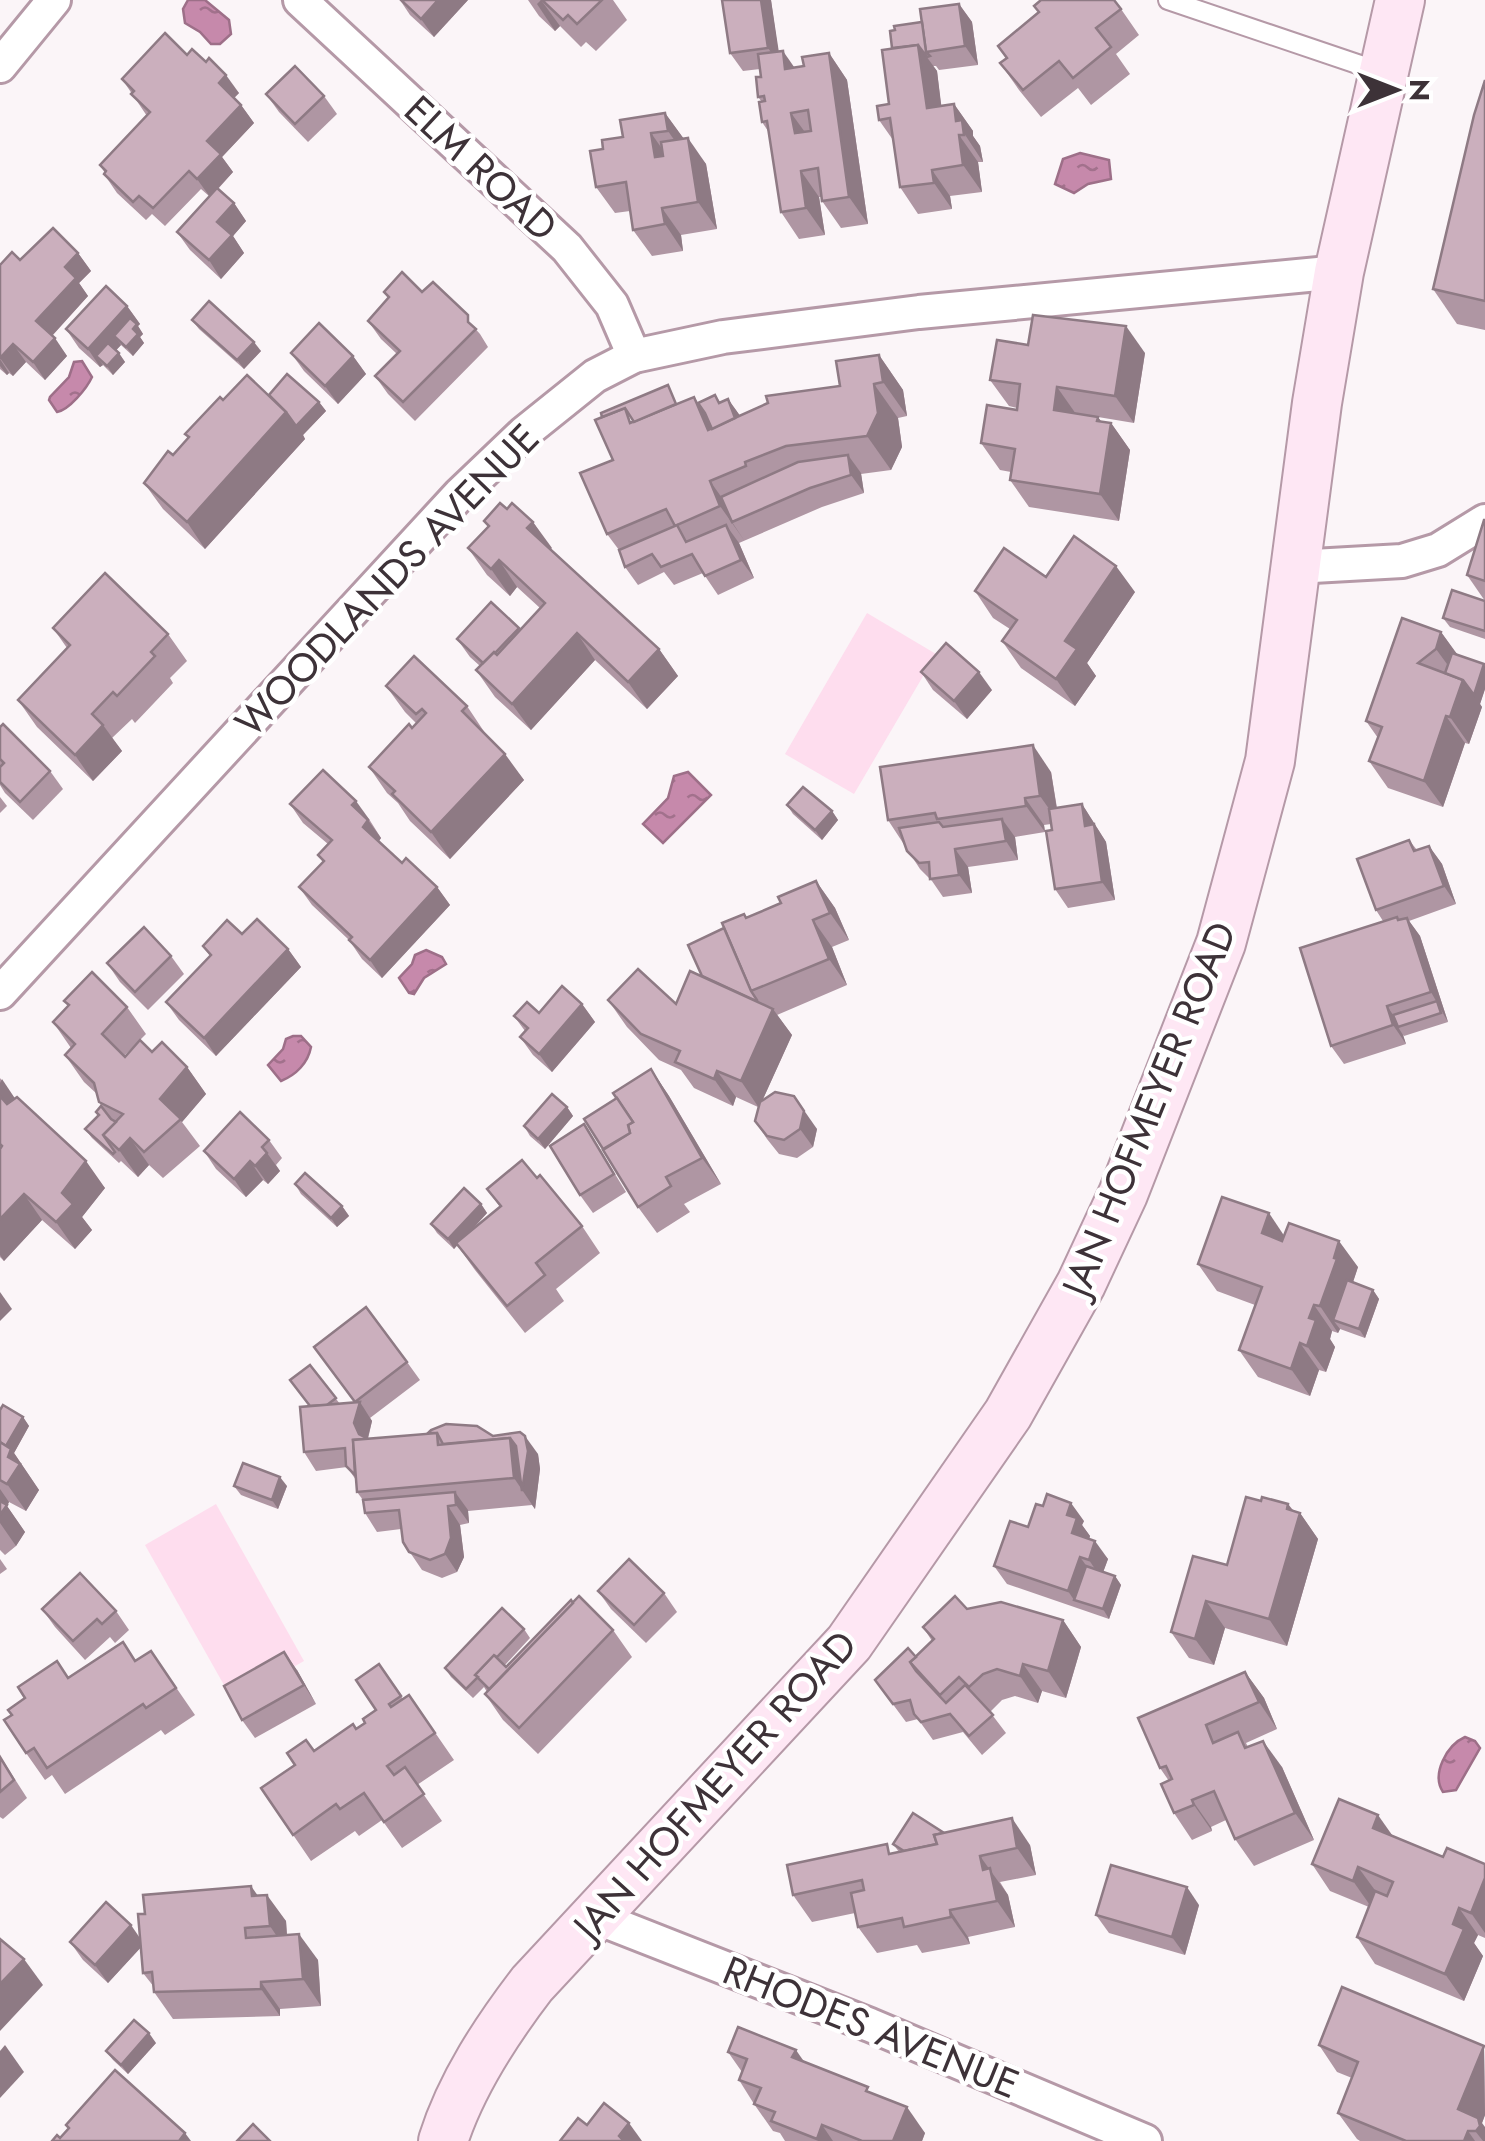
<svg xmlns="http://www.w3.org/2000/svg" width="1485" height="2141" viewBox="0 0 1485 2141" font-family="Jost,sans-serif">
  <defs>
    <pattern id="water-ripples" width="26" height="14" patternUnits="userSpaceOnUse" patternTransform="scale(2.5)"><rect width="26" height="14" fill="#c689ab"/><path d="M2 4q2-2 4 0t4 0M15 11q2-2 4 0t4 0" fill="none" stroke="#a2718c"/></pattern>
  </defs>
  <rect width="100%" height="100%" fill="#fbf5f8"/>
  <g fill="#feddee">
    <path d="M867 613 936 654 854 794 785 754Z"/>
    <path d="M216 1504 304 1661 233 1701 145 1545Z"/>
  </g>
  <g fill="url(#water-ripples)" stroke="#9d6f88" stroke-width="2.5">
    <path d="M188 0H205L229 20 231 34 220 44H211L200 32 185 23 183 9Z"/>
    <path d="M1080 153 1109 160 1111 179 1088 184 1074 193 1055 184 1063 159Z"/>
    <path d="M82 361 92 377C87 388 69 410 57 412L49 400 50 397 69 377 74 362Z"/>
    <path d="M688 772 711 795 663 843 643 824 668 798 674 776Z"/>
    <path d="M426 950 442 957 446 964 424 978 414 994 409 993 399 978 412 964 415 955Z"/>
    <path d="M293 1036H301L311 1047C308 1063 296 1075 281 1081L268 1065 283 1049 286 1039Z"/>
    <path d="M1465 1737 1475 1741 1480 1748 1456 1790 1443 1792C1431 1774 1447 1745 1465 1737Z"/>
  </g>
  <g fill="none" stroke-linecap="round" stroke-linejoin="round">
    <g stroke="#b599a7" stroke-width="22">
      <path id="lane" d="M1168 0 1381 72"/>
    </g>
    <g stroke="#b599a7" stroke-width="38">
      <g id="street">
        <path d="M300 0 567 248 612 305 634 356"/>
        <path d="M0 66 54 0"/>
        <path d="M1295 567 1402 561 1438 550 1485 521"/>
        <path d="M0 993 460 494 524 433 595 376 634 356 723 337 919 312 1339 272"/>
        <path d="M595 1917 870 2025 1145 2141"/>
      </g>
    </g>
    <g stroke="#b599a7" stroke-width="52">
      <path id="secondary" d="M443 2141C461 2084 496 2031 532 1984L849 1643 1008 1414 1081 1284 1123 1194 1221 943 1270 761 1317 403 1339 272 1400 0"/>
    </g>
    <use href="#lane" stroke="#fff" stroke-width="18"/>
    <use href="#street" stroke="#fff" stroke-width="32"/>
    <use href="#secondary" stroke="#fee7f4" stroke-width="48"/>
  </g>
  <g fill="#af96a3">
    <path d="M400 0H468L434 37 410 15Z"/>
    <path d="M528 0H613L627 20 596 51 586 42 581 47 560 26 555 31 539 16Z"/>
    <path d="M771 0 778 51 794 68 804 66 829 53 847 80 868 224 841 228 822 201V197H819L825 235 799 239 781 212 768 131 762 122V102L758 97 761 77 760 69 743 71 730 53Z"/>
    <path d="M959 4 972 22 978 65 939 70 936 66H933L937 71 941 106 954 104 973 131V136L980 146 983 162H978L982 192 950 196 952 209 918 214 900 187 893 140 879 120 889 104 892 48 922 22Z"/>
    <path d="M1121 9 1139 35 1116 54 1130 74 1091 105 1078 88 1041 117 1019 90 1000 63 1006 58 998 46Z"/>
    <path d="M187 55 239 93 234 98 241 105 254 123 222 157 233 172 218 189 234 203 246 221 233 236 244 253 221 279 190 250 177 232 209 196 201 189 165 226 152 214 146 220 117 193 104 174 105 173 100 165 147 116 122 79Z"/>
    <path d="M1485 80V330L1457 324 1433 289Z"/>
    <path d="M266 94 324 96 337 114 308 142 279 112Z"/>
    <path d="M665 113 683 138 706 164 717 229 681 235 683 251 652 256 633 230 630 211 615 213 596 187 603 149Z"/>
    <path d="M78 253 91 271 79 283 88 296 52 336 67 356 45 380 26 362 13 376 9 373 7 375 0 369V265L20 260Z"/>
    <path d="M433 282 480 334 488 347 415 421 388 394 375 376 397 354 381 339 368 321 388 298 384 292H422Z"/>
    <path d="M127 306 140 324 138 326 143 334 140 337 144 343 133 356 121 345 116 350 125 362 113 375 103 365 100 367 79 348 66 329Z"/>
    <path d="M192 320 261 351 244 369 199 329Z"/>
    <path d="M1028 345 1145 353 1134 423 1098 417 1101 422 1111 423 1130 450 1119 521 1029 507 1010 480 1011 472 1000 470 981 443 1017 410V408L1009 406 990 380Z"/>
    <path d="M291 353 353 356 366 374 338 404 304 371Z"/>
    <path d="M879 355 903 390 907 416 898 418 902 447 891 470 861 474 864 493 822 507 739 543 754 578 718 595 703 573 674 585 664 572 638 585 625 567 619 550 607 534 613 460 680 403H698L715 395 720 402 728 399 740 416 840 386Z"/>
    <path d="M269 395 319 402 326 411 303 435 305 439 205 549 163 509 144 483 188 438 185 434 223 400Z"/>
    <path d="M507 509 533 522 551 549 659 649 678 676 647 709 595 660 531 730 495 697 476 670 480 666 470 657 457 639 520 630 540 608 517 587 510 596 487 575 468 548 488 526 484 521Z"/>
    <path d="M1467 575 1485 581V601Z"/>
    <path d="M1046 577 1135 592 1087 663 1096 676 1075 706 1021 668 1002 641 1010 629 993 618 975 591Z"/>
    <path d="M1485 601V639L1450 627 1443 618Z"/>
    <path d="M53 628 168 634 187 661 170 678 173 683 135 723 132 719 112 738 122 751 93 781 37 727 18 700 67 648Z"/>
    <path d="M1441 632 1457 655 1485 666V689L1480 704 1482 707 1469 744 1465 743 1443 807 1388 788 1369 761 1378 738 1366 721Z"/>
    <path d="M921 672 992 690 967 719 933 690Z"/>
    <path d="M386 686 467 706 485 733 524 780 450 859 410 821 398 803 387 793 369 767 417 724 405 712Z"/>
    <path d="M0 727 50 771 63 789 33 820 5 793 0 785Z"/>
    <path d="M1051 772 1057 808 1082 804 1106 842 1115 900 1068 908 1055 889 1051 824 1044 825 1045 832 1015 837 1018 860 968 867 972 893 943 897 932 881 920 869 888 820Z"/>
    <path d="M0 797 7 806 0 813Z"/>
    <path d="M290 804 369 819 381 838 379 841 402 863 437 887 450 905 382 978 362 959 349 940 312 905 299 887 323 862 318 855 328 844 303 823Z"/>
    <path d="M787 805 832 811 838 820 822 840 793 814Z"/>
    <path d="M1409 840 1417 850 1429 846 1442 864 1456 904 1409 921 1420 936 1448 1022 1404 1036 1403 1035 1406 1044 1344 1064 1331 1046 1383 921 1376 910Z"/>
    <path d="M816 881 835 908 849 940 832 947 847 985 777 1015 792 1035 763 1099 817 1129 813 1147 797 1158 779 1154 767 1139 755 1121 758 1107 736 1097 733 1106 694 1088 681 1070 659 1060 627 1027 608 1000 676 1004 702 976 747 918 781 903Z"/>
    <path d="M242 934 288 949 301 967 216 1056 179 1020 166 1002 210 956 203 946Z"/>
    <path d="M171 956 184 974 148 1010 120 982 107 963Z"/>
    <path d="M64 1001 127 1007 146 1034 124 1056 152 1052 187 1067 206 1094 182 1122 200 1146 163 1178 149 1165 138 1177 121 1161 119 1163 92 1138 85 1129 98 1116 101 1106 97 1094 84 1082 65 1055 71 1048 53 1022 68 1006Z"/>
    <path d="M582 1004 595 1022 552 1072 533 1055 520 1037 525 1031 514 1016Z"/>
    <path d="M651 1069 669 1096 721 1184 684 1204 690 1212 657 1233 638 1207 617 1098Z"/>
    <path d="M0 1078 15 1099 105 1188 82 1217 92 1230 75 1249 42 1220 4 1261 0 1257Z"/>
    <path d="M567 1107 573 1116 545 1149 530 1136 524 1126Z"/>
    <path d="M269 1140 282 1158 276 1165 280 1171 268 1184 263 1180 246 1197 216 1169 204 1151Z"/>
    <path d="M596 1143 626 1192 593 1213 580 1195Z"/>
    <path d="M537 1178 582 1226 600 1253 556 1289 564 1301 525 1333 475 1270 457 1245 454 1249 437 1233 431 1224 481 1204 487 1213 469 1233 500 1207 487 1189Z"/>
    <path d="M295 1184 342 1206 349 1216 337 1227 301 1194Z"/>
    <path d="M1284 1236 1358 1267 1353 1282 1373 1290 1379 1299 1365 1338 1340 1329 1338 1333 1332 1331 1330 1339 1335 1347 1326 1372 1319 1370 1310 1396 1258 1377 1239 1350 1255 1305 1217 1291 1198 1264Z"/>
    <path d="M407 1362 420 1380 370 1418 372 1421 368 1439 493 1436 538 1454 540 1469 535 1509 532 1505 468 1511 469 1523 460 1525 464 1557 457 1572 442 1578 422 1570 403 1542 401 1529 377 1532 365 1513 363 1500 357 1492 356 1480 347 1467 316 1471 304 1452 309 1406 310 1365 340 1404 354 1403Z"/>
    <path d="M0 1409 23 1417 29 1426 14 1453 39 1490 26 1511 9 1502 7 1506 25 1532 16 1546 5 1555 0 1550Z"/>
    <path d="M234 1486H287L278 1509 241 1495Z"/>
    <path d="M1261 1501 1288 1504 1293 1510 1300 1513 1318 1539 1287 1646 1225 1628 1214 1665 1189 1658 1171 1632 1227 1565Z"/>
    <path d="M1084 1521 1082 1525 1090 1536 1089 1539 1108 1559 1103 1572 1115 1576 1121 1585 1109 1619 1007 1584 994 1566 1028 1527Z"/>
    <path d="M0 1559 7 1569 0 1574Z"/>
    <path d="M598 1591 664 1593 677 1612 646 1643 611 1609Z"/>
    <path d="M42 1609 116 1611 129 1630 115 1643 110 1637 85 1660 55 1627Z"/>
    <path d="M967 1609 1063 1620 1081 1647 1066 1698 1042 1691 1038 1703 1015 1696 1002 1700 990 1712 1006 1733 982 1755 963 1732 933 1740 918 1719 906 1722 875 1680 916 1657 932 1641 923 1627Z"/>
    <path d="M524 1629 530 1638 505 1665 506 1667 613 1630 632 1657 538 1754 503 1720 485 1694 487 1692 484 1687 473 1698 451 1677 445 1668Z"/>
    <path d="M151 1651 195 1715 165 1735 161 1730 65 1794 52 1775 45 1780 26 1753 12 1715 68 1678 136 1661Z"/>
    <path d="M379 1664 403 1699 409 1695 454 1760 417 1785 442 1821 402 1848 382 1820 359 1836 355 1831 311 1861 261 1788 314 1751 365 1723 376 1710Z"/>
    <path d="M297 1670 316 1704 255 1738 242 1720Z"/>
    <path d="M1245 1672 1264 1698 1277 1729 1246 1743 1248 1747 1282 1767 1314 1840 1254 1866 1235 1839 1226 1820 1211 1827 1212 1831 1192 1840 1174 1813 1169 1781 1160 1768Z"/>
    <path d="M0 1756 27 1798 3 1819 0 1817Z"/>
    <path d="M944 1833 1030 1845 1036 1875 1000 1882 1008 1895 1015 1927 968 1937 970 1944 922 1953 917 1945 877 1953 858 1927 855 1913 812 1922 793 1895 899 1852 893 1844Z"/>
    <path d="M1393 1836 1443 1857 1485 1864V1938L1478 1935 1474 1943 1483 1956 1464 2001 1375 1964 1357 1937 1369 1907 1330 1891 1312 1864Z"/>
    <path d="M258 1896 286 1921 287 1935 318 1960 321 2006 280 2009V2016L173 2019 154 1992V1987L143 1973 141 1947 108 1983 83 1960 70 1942 141 1939 145 1914Z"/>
    <path d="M1199 1905 1185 1955 1109 1933 1096 1915Z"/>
    <path d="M156 2043 128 2074 113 2060 106 2051Z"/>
    <path d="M1319 2045 1484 2046 1485 2115 1482 2123 1485 2141H1360L1357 2139 1338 2113 1352 2078 1337 2072Z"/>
    <path d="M728 2052 804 2062 872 2093 925 2133 922 2141H785L780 2133 773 2131 754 2104 739 2080 742 2072Z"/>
  </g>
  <g fill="#8e7a84">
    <path d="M438 0H468L434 37 421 19Z"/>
    <path d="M541 0 560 26 555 31 537 4Z"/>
    <path d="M761 0H771L781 66 768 48Z"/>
    <path d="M959 4 972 22 978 65 965 46Z"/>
    <path d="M918 45 937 71 945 135 927 108Z"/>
    <path d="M783 51 801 77 785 69Z"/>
    <path d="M829 53 847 80 868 224 849 197Z"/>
    <path d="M226 75 239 93 231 101 219 83Z"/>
    <path d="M954 104 973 131V136L980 146 983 162 956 121Z"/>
    <path d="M241 105 254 123 222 157 233 172 210 197 197 179 207 141Z"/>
    <path d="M665 113 684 139 686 157 668 131Z"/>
    <path d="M791 113 810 139 795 133Z"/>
    <path d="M651 133 670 160 655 157Z"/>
    <path d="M959 135 978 162 982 192 963 165Z"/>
    <path d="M688 138 706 164 717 229 698 202Z"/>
    <path d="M932 170 950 196 952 209 934 183Z"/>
    <path d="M801 171 819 197 825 235 806 208Z"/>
    <path d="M234 203 246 221 233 236 244 253 221 279 209 260 217 222Z"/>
    <path d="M662 208 681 235 683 251 665 224Z"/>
    <path d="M78 253 91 271 79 283 88 296 49 339 36 321 65 267Z"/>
    <path d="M127 306 140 324 138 326 143 334 140 337 144 343 133 356 126 347 114 336 121 345 104 363 96 356 103 365 100 367 88 349Z"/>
    <path d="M1126 326 1145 353 1134 423 1115 396Z"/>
    <path d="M55 338 67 356 45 380 33 362Z"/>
    <path d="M254 342 261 351 244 369 237 360Z"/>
    <path d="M13 344 26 362 13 376 0 358Z"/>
    <path d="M119 353 125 362 113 375 107 366Z"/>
    <path d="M879 355 903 390 907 416 883 382Z"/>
    <path d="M353 356 366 374 338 404 325 386Z"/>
    <path d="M0 359 9 373 7 375 0 366Z"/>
    <path d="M874 384 898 418 902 447 891 470 867 436Z"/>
    <path d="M1057 387 1076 414 1054 410Z"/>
    <path d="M694 397 718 431 708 430Z"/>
    <path d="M728 399 741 417 738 427Z"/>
    <path d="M319 402 326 411 303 435 305 439 205 549 187 522 286 412Z"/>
    <path d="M1098 417 1110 434 1111 423 1130 450 1119 521 1100 494Z"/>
    <path d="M848 455 861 473 864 493 851 475Z"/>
    <path d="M710 481 734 515 732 522 744 540 720 506Z"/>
    <path d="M533 522 552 548 546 554 527 528Z"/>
    <path d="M726 525 739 543 754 578 741 560Z"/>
    <path d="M499 560 517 587 510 596 491 569Z"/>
    <path d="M1116 566 1135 592 1087 663 1096 676 1075 706 1056 679 1065 641Z"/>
    <path d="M1441 632 1460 658 1455 675 1436 649Z"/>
    <path d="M577 633 595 660 531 730 512 704Z"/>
    <path d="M659 649 678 676 647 709 628 682Z"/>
    <path d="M1484 664 1485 666V689L1480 704 1482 707 1469 744 1450 717 1463 680Z"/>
    <path d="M979 672 992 690 967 719 954 701Z"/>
    <path d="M1446 716 1465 743 1443 807 1424 781Z"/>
    <path d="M103 725 122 751 93 781 75 755Z"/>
    <path d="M1033 745 1051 772 1059 823 1040 796Z"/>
    <path d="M505 754 524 780 450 859 431 832Z"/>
    <path d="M1025 798 1044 825 1045 832 1026 806Z"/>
    <path d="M356 801 369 819 365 823 352 805Z"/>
    <path d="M1082 804 1106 842 1115 900 1102 882 1085 826Z"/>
    <path d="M832 811 838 820 822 840 815 830Z"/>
    <path d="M1002 819 1015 837 1018 860 1006 841Z"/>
    <path d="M368 820 381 838 376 845 363 827Z"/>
    <path d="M1429 846 1442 864 1456 904 1444 886Z"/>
    <path d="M955 849 968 867 972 893 959 875Z"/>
    <path d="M816 881 835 908 849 940 830 913Z"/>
    <path d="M437 887 450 905 382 978 370 960Z"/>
    <path d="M1407 918 1420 936 1448 1022 1431 992Z"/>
    <path d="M813 920 832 947 847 985 829 959Z"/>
    <path d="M288 949 301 967 216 1056 204 1038Z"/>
    <path d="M757 1000 769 1018 773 1009 792 1035 759 1108 741 1081Z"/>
    <path d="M582 1004 595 1022 552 1072 539 1054Z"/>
    <path d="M1387 1006 1400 1025 1398 1027 1403 1035 1406 1044 1393 1025Z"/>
    <path d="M187 1067 206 1094 182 1122 160 1099Z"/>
    <path d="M651 1069 669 1096 721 1184 702 1158Z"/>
    <path d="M717 1071 736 1097 733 1106 714 1079Z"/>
    <path d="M2 1079 20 1106 14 1118 0 1098V1083Z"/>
    <path d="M794 1096 817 1129 813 1147 800 1129Z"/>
    <path d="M567 1107 573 1116 545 1149 538 1139Z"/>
    <path d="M130 1138 149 1165 138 1177 119 1150Z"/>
    <path d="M267 1153 280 1171 268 1184 255 1166Z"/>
    <path d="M86 1161 105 1188 82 1217 92 1230 75 1249 56 1222 62 1193Z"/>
    <path d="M250 1161 263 1180 246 1197 234 1179Z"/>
    <path d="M24 1194 42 1220 4 1261 0 1255V1219Z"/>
    <path d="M481 1204 487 1213 454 1249 448 1239Z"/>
    <path d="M342 1206 349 1216 337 1227 331 1218Z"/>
    <path d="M1269 1213 1287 1240 1280 1260 1262 1233Z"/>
    <path d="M1339 1241 1358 1267 1353 1282 1333 1320 1340 1329 1338 1333 1320 1306Z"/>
    <path d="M1373 1290 1379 1299 1365 1338 1359 1329Z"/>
    <path d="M0 1292 12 1309 0 1321Z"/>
    <path d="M1314 1305 1332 1331 1330 1339 1335 1347 1326 1372 1307 1346 1309 1318Z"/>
    <path d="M1300 1343 1319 1370 1310 1396 1291 1369Z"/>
    <path d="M360 1402 372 1421 367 1441 359 1434 354 1423Z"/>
    <path d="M23 1417 29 1426 14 1453 39 1490 26 1511 7 1484 2 1452Z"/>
    <path d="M525 1436 538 1454 540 1469 535 1509 514 1478 510 1438Z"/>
    <path d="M280 1477 287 1486 278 1509 272 1500Z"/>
    <path d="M0 1489 9 1502 7 1506 25 1532 16 1546 0 1523Z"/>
    <path d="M455 1492 468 1510 469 1523 456 1505Z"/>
    <path d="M1071 1503 1084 1521 1082 1525 1090 1536 1085 1551 1072 1533 1067 1515Z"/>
    <path d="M1288 1504 1298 1518 1300 1513 1318 1539 1287 1646 1269 1619Z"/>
    <path d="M448 1506 460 1525 464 1557 457 1572 445 1554Z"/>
    <path d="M1095 1541 1108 1559 1101 1578 1089 1560Z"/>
    <path d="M1080 1557 1093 1575 1074 1600 1068 1591Z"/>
    <path d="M1115 1576 1121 1585 1109 1619 1103 1609Z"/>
    <path d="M1206 1601 1225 1628 1214 1665 1195 1639Z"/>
    <path d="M1063 1620 1081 1647 1066 1698 1048 1671Z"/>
    <path d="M284 1652 297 1670 316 1704 304 1685Z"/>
    <path d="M1023 1664 1042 1691 1038 1703 1020 1676Z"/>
    <path d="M1245 1672 1264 1698 1277 1729 1259 1702Z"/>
    <path d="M1263 1741 1282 1767 1314 1840 1295 1813Z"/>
    <path d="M1192 1800 1211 1827 1212 1831 1194 1805Z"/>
    <path d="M1378 1815 1397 1842 1373 1828Z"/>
    <path d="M1012 1818 1030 1845 1036 1875 1017 1848Z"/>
    <path d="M980 1856 1008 1895 1015 1927 997 1901 983 1870Z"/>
    <path d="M1358 1867 1377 1893 1372 1908 1353 1881Z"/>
    <path d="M1485 1878V1933L1471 1913Z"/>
    <path d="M251 1886 268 1910 267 1895 286 1921 288 1953 270 1926 252 1896Z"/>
    <path d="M1187 1887 1199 1905 1185 1955 1172 1937Z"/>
    <path d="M1459 1908 1478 1935 1474 1943 1483 1956 1464 2001 1445 1974 1453 1924Z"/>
    <path d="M950 1910 968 1937 970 1944 951 1917Z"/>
    <path d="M131 1925 144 1944 108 1983 95 1965Z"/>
    <path d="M299 1934 318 1960 321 2006 303 1979Z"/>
    <path d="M24 1959 43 1985 0 2031V1984Z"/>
    <path d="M261 1982 280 2009V2016L261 1989Z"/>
    <path d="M149 2033 156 2043 128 2074 121 2065Z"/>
    <path d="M5 2045 24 2072 0 2098V2051Z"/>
    <path d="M1484 2046 1485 2115 1482 2123 1485 2127V2141H1483L1458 2109Z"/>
    <path d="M796 2050 814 2076 792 2057Z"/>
    <path d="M907 2107 925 2133 922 2141H893Z"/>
    <path d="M629 2123 642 2141H622L619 2136Z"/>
    <path d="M822 2125 833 2141H818L817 2139Z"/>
    <path d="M1468 2131 1475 2141H1464Z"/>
    <path d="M185 2133 191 2141H179Z"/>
  </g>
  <g fill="#cbafbd" stroke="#8e7a84" stroke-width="2.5" fill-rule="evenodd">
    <path d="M401 0H438L421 19Z"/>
    <path d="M542 0H602L577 24 568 15 563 20Z"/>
    <path d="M722 0H761L768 48 730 53Z"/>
    <path d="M1041 0H1114L1121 9 1096 28 1111 47 1073 78 1059 61 1023 90 1000 63 1007 58 998 46 1039 12 1034 6Z"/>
    <path d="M959 4 965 46 926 52 920 9Z"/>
    <path d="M922 22 926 52 930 56 927 57 918 45 892 48 890 31 895 30 894 26Z"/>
    <path d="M165 33 187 55 192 49 206 62 209 58 226 75 219 83 241 105 207 141 221 154 197 179 189 171 153 208 139 196 133 202 104 174 106 171 100 165 150 112 131 94 134 91 122 79Z"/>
    <path d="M918 45 927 108 954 104 956 121 962 120 964 135H959L963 165 932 170 934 183 900 187 890 118 879 120 877 106 889 104 882 50Z"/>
    <path d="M783 51 785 69 804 66 802 57 829 53 849 197 822 201 818 168 801 171 806 208 781 212 767 121 762 122 759 102 765 101 764 96 758 97 756 77H761L758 54ZM808 110 811 131 795 133 791 113Z"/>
    <path d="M295 66 324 96 295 124 266 94Z"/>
    <path d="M1485 80V301L1433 289 1474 115Z"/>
    <path d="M665 113 668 131 651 133 655 157 663 156 661 142 688 138 698 202 662 208 665 224 633 230 626 182 596 187 590 151 603 149 602 140 623 137 620 120Z"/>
    <path d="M217 188 234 203 217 222 232 235 209 260 177 232Z"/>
    <path d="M53 228 78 253 65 267 76 278 36 321 55 338 33 362 13 344 0 358V265L12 252 20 260Z"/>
    <path d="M402 272 422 292 433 282 468 315V322L476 329 403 402 375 376 400 351 368 321 389 297 384 292Z"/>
    <path d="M106 286 127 306 88 349 66 329Z"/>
    <path d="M209 301 254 342 237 360 192 320Z"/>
    <path d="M1033 315 1126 326 1115 396 1057 387 1054 410 1098 417 1097 421 1111 423 1100 494 1010 480 1015 449 981 443 987 405 1017 410 1020 384 990 380 997 340 1028 345Z"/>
    <path d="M130 318 137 324 133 329 138 334 126 347 114 336Z"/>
    <path d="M319 323 353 356 325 386 291 353Z"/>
    <path d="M108 343 119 353 107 366 96 356Z"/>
    <path d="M879 355 883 382 874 384 878 413 867 436 786 446 745 462 746 466 710 481 720 506 675 526 666 509 607 534 580 473 613 460 595 420 625 408 630 423 694 397 708 430 768 403 766 396 840 386 836 361Z"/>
    <path d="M287 374 319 402 296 426 286 412 269 395Z"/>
    <path d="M247 375 286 412 187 522 144 483 168 451 173 455 189 437 185 434 220 397 223 400Z"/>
    <path d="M668 385 676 404 634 422 625 408 602 417 601 413Z"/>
    <path d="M715 395 719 403 728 399 735 418 712 429 705 413 698 403Z"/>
    <path d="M848 455 851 475 810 488 732 522 721 497 798 462Z"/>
    <path d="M500 503 507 509 512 503 533 522 527 528 659 649 628 682 577 633 512 704 476 670 494 652 497 655 545 603 499 560 491 569 468 548 489 526 484 521Z"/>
    <path d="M1484 520H1485V581L1467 575Z"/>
    <path d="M677 525 686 542 726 525 741 560 705 576 692 554 661 567 652 554 625 567 619 550Z"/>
    <path d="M1074 536 1116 566 1065 641 1077 649 1056 679 1002 641 1017 620 975 591 1004 548 1046 577Z"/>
    <path d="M105 573 168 634 151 652 155 656 117 696 113 692 92 714 103 725 75 755 18 700 70 645 53 628Z"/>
    <path d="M1452 590 1485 601V631L1443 618Z"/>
    <path d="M491 602 519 628 495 653 494 652 483 663 457 639Z"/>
    <path d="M1402 618 1441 632 1436 649 1418 663 1463 680 1450 717 1446 716 1424 781 1369 761 1382 727 1366 721Z"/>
    <path d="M946 643 979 672 954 701 921 672Z"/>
    <path d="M1452 653 1484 664 1474 695 1463 680 1445 673Z"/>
    <path d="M414 656 467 706 462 711 505 754 431 832 392 794 395 791 369 767 409 724 412 728 426 713 422 709 416 714 386 686Z"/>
    <path d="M3 724 50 771 20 802 0 782V767L4 763 0 759V727Z"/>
    <path d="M1033 745 1040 796 1025 798 1026 806 937 819 935 813 888 820 880 767Z"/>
    <path d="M323 770 356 801 352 805 368 820 363 827 402 863 406 858 437 887 370 960 349 940 352 937 299 887 324 861 318 855 332 840 290 804Z"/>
    <path d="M803 787 832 811 815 830 787 805Z"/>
    <path d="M1082 804 1085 826 1094 824 1102 882 1055 889 1046 831 1052 830 1049 809Z"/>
    <path d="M1002 819 1006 841 955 849 959 875 930 879 929 862 919 863 907 851 899 828 939 822 943 827Z"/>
    <path d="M1409 840 1414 851 1429 846 1444 886 1376 910 1357 859Z"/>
    <path d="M816 881 830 913 813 920 829 959 751 991 722 923 744 914 746 918 781 903 778 897Z"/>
    <path d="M1397 917 1398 920 1407 918 1431 992 1387 1006 1393 1025 1331 1046 1300 948Z"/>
    <path d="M257 919 288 949 204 1038 166 1002 211 955 203 946 227 920 242 934Z"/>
    <path d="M144 927 171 956 135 992 107 963Z"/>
    <path d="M724 928 751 991 757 1000 756 1001 702 976 688 945Z"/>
    <path d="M638 969 676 1004 690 971 773 1009 741 1081 717 1071 714 1079 675 1062 680 1051 641 1034 608 1000Z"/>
    <path d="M92 972 127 1007 102 1034 125 1057 140 1040 152 1052 162 1042 187 1067 160 1099 181 1119 144 1152 130 1138 119 1150 103 1135 123 1114 99 1102 94 1083 65 1055 75 1044 53 1022 69 1005 64 1001Z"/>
    <path d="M562 986 582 1004 539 1054 520 1037 528 1028 514 1016 527 1002 539 1013Z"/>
    <path d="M1437 1001 1441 1013 1398 1027 1393 1015Z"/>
    <path d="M651 1069 702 1158 666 1177 671 1186 638 1207 603 1150 630 1133 628 1125 633 1122 613 1093Z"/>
    <path d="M775 1092 794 1096 804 1111 800 1129 784 1140 767 1136 755 1121 760 1102Z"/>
    <path d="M552 1094 567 1107 538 1139 524 1126Z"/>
    <path d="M0 1096 7 1104 17 1097 86 1161 62 1193 73 1204 56 1222 24 1194 0 1219V1149L2 1146 0 1144Z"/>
    <path d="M617 1098 633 1122 628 1125 630 1133 603 1149 584 1119Z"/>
    <path d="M101 1106 111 1119 116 1122 103 1135 115 1152 113 1154 85 1129 99 1115 96 1112Z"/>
    <path d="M240 1112 269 1140 262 1147 267 1153 255 1166 250 1161 234 1179 204 1151Z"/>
    <path d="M584 1124 614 1174 580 1195 550 1146Z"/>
    <path d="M522 1160 537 1178 540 1175 582 1226 536 1263 545 1275 507 1306 456 1243 501 1206 487 1189Z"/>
    <path d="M305 1173 342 1206 331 1218 295 1184Z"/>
    <path d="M464 1188 481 1204 448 1239 431 1224Z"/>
    <path d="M1222 1197 1269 1213 1262 1233 1282 1241 1289 1223 1339 1241 1334 1258 1337 1259 1320 1306 1314 1305 1309 1318 1316 1320 1307 1346 1300 1343 1291 1369 1239 1350 1262 1287 1198 1264Z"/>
    <path d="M1347 1280 1373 1290 1359 1329 1333 1320Z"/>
    <path d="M366 1307 407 1362 355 1402 314 1347Z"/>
    <path d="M310 1365 336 1398 327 1405 310 1406 290 1380Z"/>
    <path d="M360 1402 354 1423 359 1434 368 1439 353 1440 355 1475 346 1466 345 1448 304 1452 300 1407Z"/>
    <path d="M3 1405 23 1417 6 1446 0 1442V1410Z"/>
    <path d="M446 1424 477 1426 493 1436 520 1432 525 1436 528 1451 522 1491 516 1446 510 1438 443 1444 437 1433H428L431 1430Z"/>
    <path d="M437 1433 438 1445 510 1438 514 1478 357 1492 353 1440Z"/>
    <path d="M0 1442 11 1449 8 1457 20 1464 7 1484 0 1480Z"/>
    <path d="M243 1463 280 1477 272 1500 234 1486Z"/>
    <path d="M455 1492 456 1505 448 1506 451 1538 445 1554 430 1560 409 1552 403 1542 399 1510 365 1513 363 1500Z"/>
    <path d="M1047 1494 1071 1503 1067 1515 1077 1518 1072 1533 1095 1541 1089 1560 1080 1557 1068 1591 994 1566 1010 1521 1028 1527 1036 1504 1043 1506Z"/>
    <path d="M1246 1497 1261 1501 1262 1497 1288 1504 1287 1509 1300 1513 1269 1619 1206 1601 1195 1639 1171 1632 1193 1556 1227 1565Z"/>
    <path d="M0 1501 7 1505 0 1515Z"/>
    <path d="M629 1559 664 1593 634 1625 598 1591Z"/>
    <path d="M1086 1566 1115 1576 1103 1609 1074 1600Z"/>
    <path d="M80 1573 116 1611 102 1624 97 1619 73 1641 42 1609Z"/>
    <path d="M579 1596 613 1630 519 1728 485 1694Z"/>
    <path d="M955 1596 967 1609 1001 1602 1063 1620 1048 1671 1023 1664 1020 1676 997 1669 983 1674 969 1687 959 1677 940 1695 910 1662 934 1639 923 1627Z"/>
    <path d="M571 1600 573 1603 489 1689 475 1675 494 1655 506 1667Z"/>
    <path d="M502 1608 524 1629 497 1657 494 1655 475 1675 478 1677 466 1689 445 1668Z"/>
    <path d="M123 1642 135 1661 151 1651 176 1688 146 1708 143 1704 47 1768 34 1748 26 1753 4 1720 12 1715 8 1710 25 1698 18 1687 57 1661 68 1678Z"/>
    <path d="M908 1648 916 1657 910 1662 916 1671 946 1703 965 1685 993 1715 969 1736 950 1714 921 1722 914 1714 910 1700 893 1704 875 1680Z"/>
    <path d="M284 1652 304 1685 242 1720 224 1686Z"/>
    <path d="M379 1664 401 1696 389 1704 391 1707 409 1695 435 1733 387 1766 394 1775 405 1767 424 1794 384 1822 364 1793 340 1809 336 1804 293 1835 261 1788 295 1765 287 1753 306 1740 314 1751 353 1724 356 1729 365 1723 363 1719 376 1710 356 1680Z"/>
    <path d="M1245 1672 1259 1702 1206 1725 1213 1743 1238 1732 1245 1748 1263 1741 1295 1813 1235 1839 1214 1791 1192 1800 1194 1805 1174 1813 1161 1784 1172 1779 1166 1766 1160 1768 1138 1718Z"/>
    <path d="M0 1757 14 1780 0 1792Z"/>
    <path d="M1339 1799 1378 1815 1373 1828 1443 1857 1447 1848 1485 1864V1878L1471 1913 1459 1908 1453 1924 1464 1929 1445 1974 1357 1937 1375 1891 1387 1896 1393 1882 1358 1867 1353 1881 1312 1864Z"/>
    <path d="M913 1813 944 1833 934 1835 937 1844 904 1851 893 1844Z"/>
    <path d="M1012 1818 1017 1848 980 1856 983 1870 990 1868 997 1901 950 1910 951 1917 904 1927 902 1918 858 1927 851 1893 864 1890 862 1880 793 1895 787 1865 887 1844 889 1854 937 1844 934 1835Z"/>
    <path d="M1111 1865 1187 1887 1172 1937 1096 1915Z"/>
    <path d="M251 1886 252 1896 267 1895 270 1926 245 1928 246 1938 299 1934 303 1979 261 1982V1989L154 1992 152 1972 143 1973 138 1914H145L143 1895Z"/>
    <path d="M106 1902 131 1925 95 1965 70 1942Z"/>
    <path d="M0 1939 24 1959 0 1984Z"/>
    <path d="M1342 1987 1484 2046 1458 2109 1478 2118 1480 2126 1476 2131H1468L1464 2141H1406L1338 2113 1358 2062 1319 2045Z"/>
    <path d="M134 2020 149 2033 121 2065 106 2051Z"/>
    <path d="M738 2027 796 2050 792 2057 868 2087 866 2091 907 2107 893 2141H862L822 2125 817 2139 771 2121 775 2112 754 2104 761 2088 739 2080 747 2059 728 2052Z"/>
    <path d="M115 2070 185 2133 179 2141H52L57 2135 60 2138 69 2128 66 2125Z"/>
    <path d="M604 2103 629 2123 619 2136 624 2141H560L578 2118 587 2125Z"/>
    <path d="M253 2124 270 2141H237Z"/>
  </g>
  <g text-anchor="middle" stroke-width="9" stroke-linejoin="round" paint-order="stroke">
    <g font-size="40" fill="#3d3238" stroke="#fff">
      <text transform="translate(481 168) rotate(43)" y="14">ELM ROAD</text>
      <text transform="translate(387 580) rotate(-46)" y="14">WOODLANDS AVENUE</text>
      <text transform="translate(1149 1109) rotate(-68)" y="14">JAN HOFMEYER ROAD</text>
      <text transform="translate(715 1785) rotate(-48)" y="14">JAN HOFMEYER ROAD</text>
      <text transform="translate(871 2027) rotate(22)" y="14">RHODES AVENUE</text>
    </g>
  </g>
  <g transform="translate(1395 90) rotate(90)" stroke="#ffffff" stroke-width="8" paint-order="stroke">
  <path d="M0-8L18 38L0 25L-18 38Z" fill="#3d3238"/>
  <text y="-15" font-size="28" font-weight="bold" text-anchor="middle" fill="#3d3238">N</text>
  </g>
</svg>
